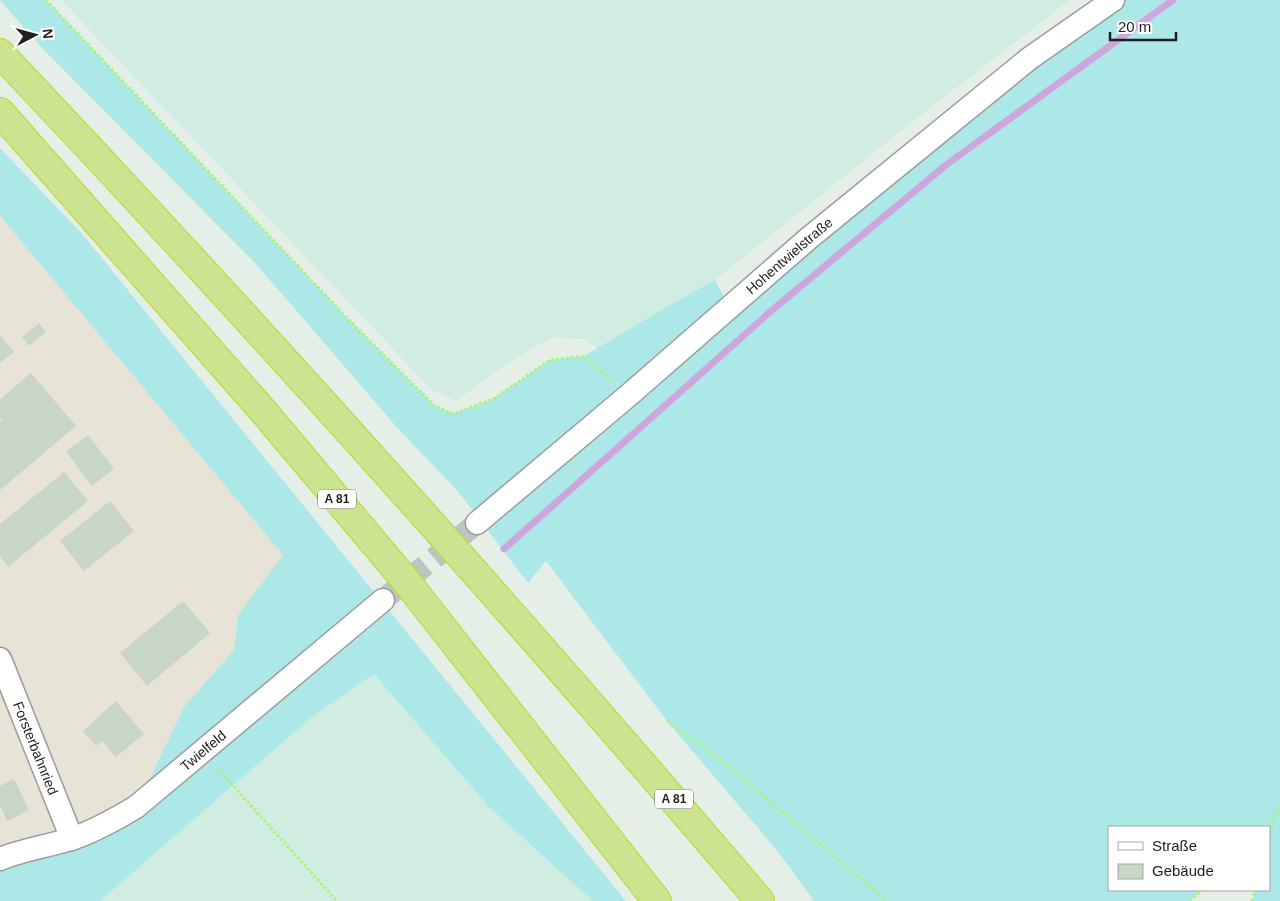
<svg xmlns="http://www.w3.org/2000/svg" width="1280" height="901" viewBox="0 0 1280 901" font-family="Helvetica,sans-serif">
  <rect width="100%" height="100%" fill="#e5efe7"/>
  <path fill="#e8e3d7" d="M0 216 283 555 238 615 234 650 184 707 136 807 0 859Z"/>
  <g fill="#d1ede1">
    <path d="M61 0H1070L908 125 715 280 597 348 583 339 553 337 508 363 456 401 431 389Z"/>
    <path d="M374 674 489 807 593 901H100L312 717Z"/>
  </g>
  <g fill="#ade8e8">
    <path d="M0 0H46L351 322 435 406 453 414 493 399 550 360 584 356 665 308 715 280 729 307 1113 0H1280V901H1252L1255 890H1269V827H1109V890H1202L1190 901H814L779 853 667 721 546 561 528 583 456 489 401 432 256 264 38 44Z"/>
    <path d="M0 148 83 235 626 901H593L489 807 374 674 312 717 100 901H0V859L136 807 184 707 234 650 238 615 283 555 0 216Z"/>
  </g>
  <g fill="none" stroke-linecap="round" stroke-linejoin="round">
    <path stroke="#cda7dc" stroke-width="7" d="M504 549 770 312 946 165 1173 0"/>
  </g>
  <g fill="#c7d6c6">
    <path d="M39 323 46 332 29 346 22 337Z"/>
    <path d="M0 335 14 352 0 363Z"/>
    <path d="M31 373 76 426 0 490V422L2 420 0 417V399Z"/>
    <path d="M88 435 114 469 92 486 66 451Z"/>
    <path d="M64 472 88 501 8 567 0 556V524Z"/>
    <path d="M110 501 134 531 84 571 60 541Z"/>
    <path d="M183 601 210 633 147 686 120 653Z"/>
    <path d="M116 701 144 734 116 757 102 741 96 746 83 731Z"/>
    <path d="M14 779 29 810 7 821 0 805V786Z"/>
  </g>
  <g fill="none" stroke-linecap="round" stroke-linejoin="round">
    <path stroke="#bdc5bf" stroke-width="22" stroke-dasharray="22 11" stroke-linecap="butt" d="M383 600 477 523"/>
    <g stroke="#9c9c9c" stroke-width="25">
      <g id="minor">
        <path id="s1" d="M477 523 629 395 809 238 1030 58 1113 0"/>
        <path id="s2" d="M0 659 72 839"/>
        <path id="s3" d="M0 859C24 849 50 846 74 838 97 830 116 819 136 807L383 600"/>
      </g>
    </g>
    <g stroke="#bcd62a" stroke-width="30">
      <g id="highway">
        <path d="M0 53C261 329 514 612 760 901"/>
        <path d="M0 112 264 412 406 581 657 901"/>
      </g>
    </g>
    <g stroke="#a6f670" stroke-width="3" stroke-dasharray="2.5 2.5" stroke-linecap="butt">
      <path d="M46 0 351 322 435 406 453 414 493 399 550 360 584 356 613 382"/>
      <path d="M667 721 726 764 887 901"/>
      <path d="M217 768 337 901"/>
      <path d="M1269 839 1273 821 1280 805"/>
      <path d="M1190 901 1202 890"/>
      <path d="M1252 901 1255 890"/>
    </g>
    <use href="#minor" stroke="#fff" stroke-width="22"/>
    <use href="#highway" stroke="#cae48f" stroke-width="28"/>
  </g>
  <g text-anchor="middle" stroke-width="4" stroke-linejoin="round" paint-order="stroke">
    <g fill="#fff" stroke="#626262" stroke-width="1">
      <rect x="318" y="489.5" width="38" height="19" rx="4"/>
      <rect x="655" y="789.5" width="38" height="19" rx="4"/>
    </g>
    <g font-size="12" font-weight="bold" fill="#1f1f1f">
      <text x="337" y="503">A 81</text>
      <text x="674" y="803">A 81</text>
    </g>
    <g font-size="14" fill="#1f1f1f" stroke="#fff">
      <text dy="5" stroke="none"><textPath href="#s1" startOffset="411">Hohentwielstraße</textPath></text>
      <text dy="5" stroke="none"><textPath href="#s2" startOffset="96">Forsterbahnried</textPath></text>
      <text dy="5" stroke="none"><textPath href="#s3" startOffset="234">Twielfeld</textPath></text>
    </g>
  </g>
  <rect x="1108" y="826" width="162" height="65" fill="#ffffff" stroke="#a5a5a5"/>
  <rect x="1118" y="842" width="25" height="8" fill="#ffffff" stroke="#a5a5a5"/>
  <text x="1152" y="851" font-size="15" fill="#1f1f1f">Straße</text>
  <rect x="1118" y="864" width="25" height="15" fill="#c7d6c6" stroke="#a5a5a5"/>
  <text x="1152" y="876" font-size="15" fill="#1f1f1f">Gebäude</text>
  <g transform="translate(35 35) rotate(84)" stroke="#ffffff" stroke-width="4" paint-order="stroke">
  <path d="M0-4L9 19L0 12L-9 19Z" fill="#1f1f1f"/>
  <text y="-8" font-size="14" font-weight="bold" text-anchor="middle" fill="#1f1f1f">N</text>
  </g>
  <path d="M1110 32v8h66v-8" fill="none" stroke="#1f1f1f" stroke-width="2.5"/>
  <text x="1118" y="32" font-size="15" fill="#1f1f1f" stroke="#ffffff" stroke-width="4" paint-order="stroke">20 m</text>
</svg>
